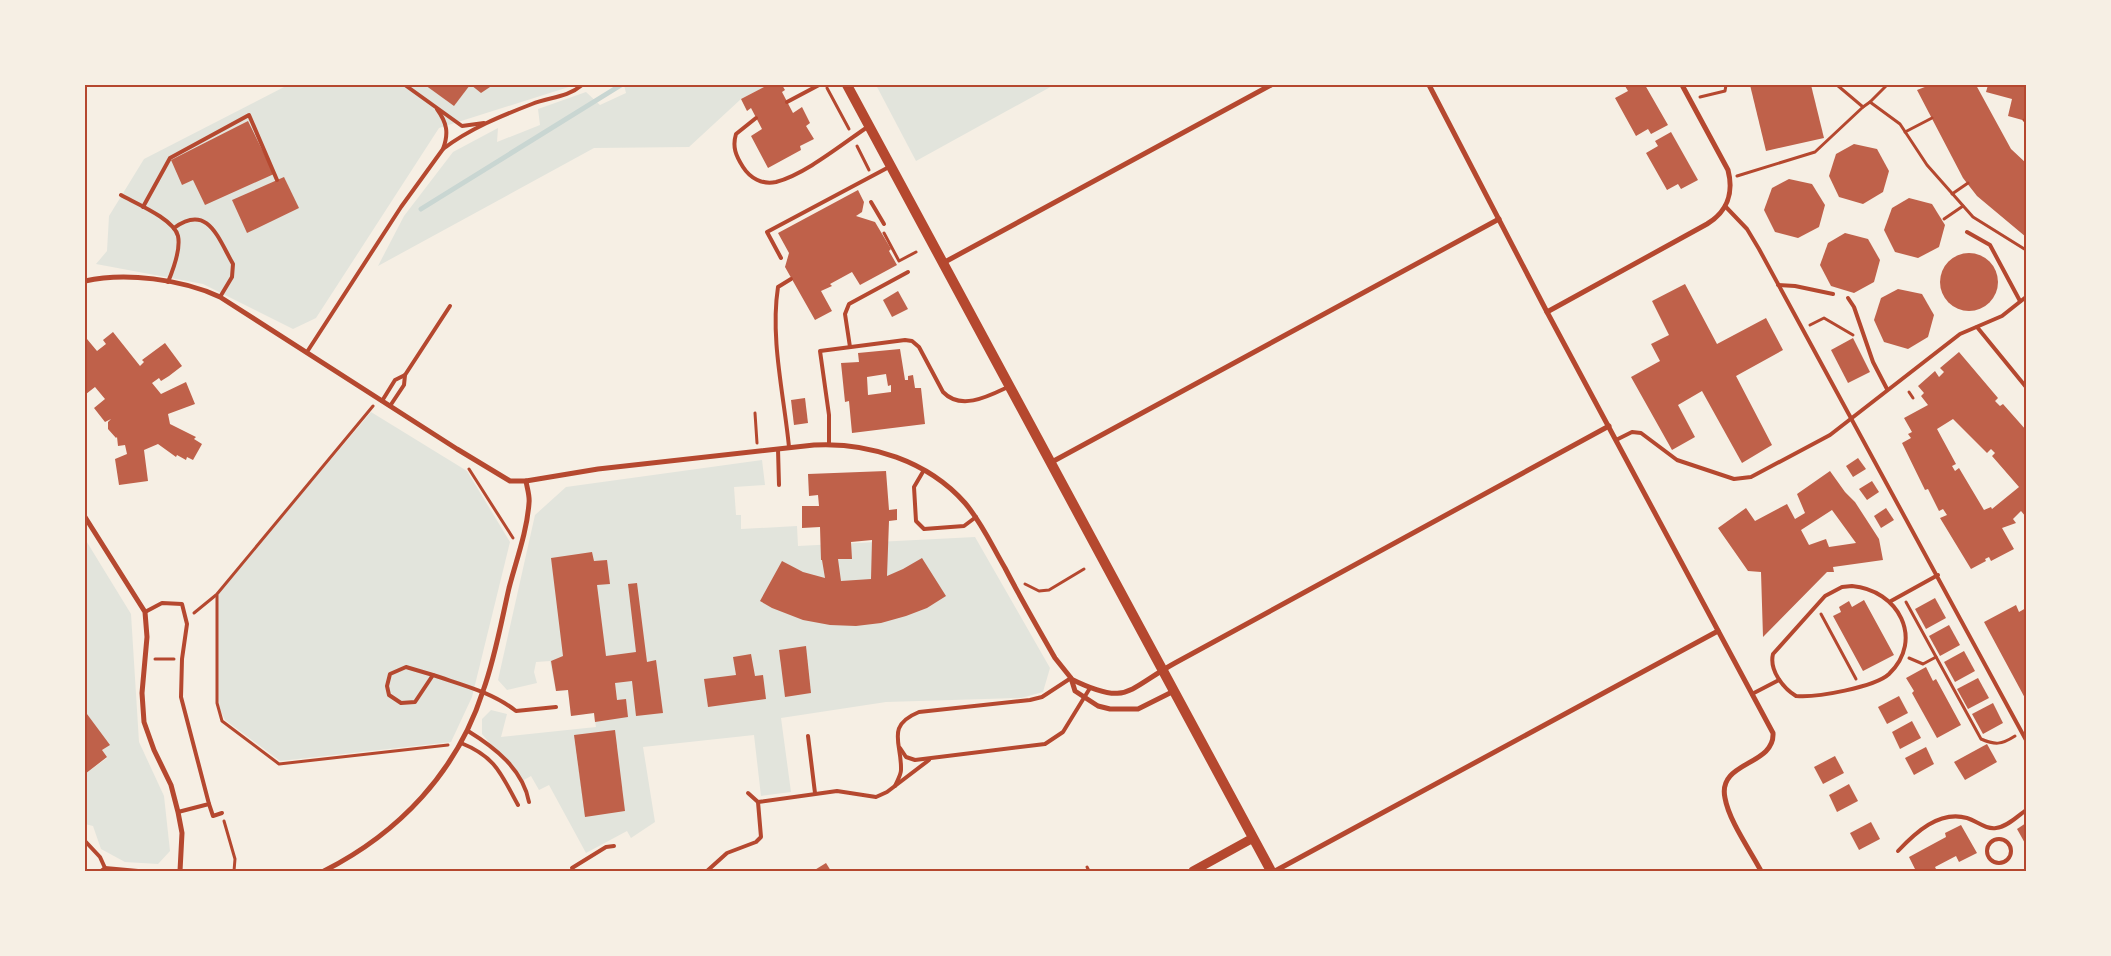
<svg xmlns="http://www.w3.org/2000/svg" width="2111" height="956" viewBox="0 0 2111 956" font-family="Manrope,sans-serif">
  <rect width="100%" height="100%" fill="#f6efe4"/>
  <g fill="#e2e4dc">
    <path d="M288 85H575L439 128 316 318 293 329 203 284 96 264 107 251 109 216 144 159Z"/>
    <path d="M624 85H768L741 99 689 147 594 148 378 266 404 216 453 152 498 128 497 142 540 125 538 109 586 92 600 105 626 93Z"/>
    <path d="M876 85H1054L916 161Z"/>
    <path d="M371 412 467 471 510 542 472 697 451 742 280 761 225 720 217 703V594Z"/>
    <path d="M762 460 765 485 734 487 736 515H741V529L797 526 798 546 975 537 1050 668 1043 692 1021 698 886 702 781 718 791 792 761 796 754 735 643 747 655 822 631 838 627 831 586 853 549 785 539 790 531 776 522 781 482 734V719L491 710 507 714 501 737 596 727 594 713 571 716 568 690 556 691 550 661 536 662 534 672 537 683 507 690 498 680 535 515 566 487Z"/>
    <path d="M85 539 131 614 139 742 164 796 170 851 158 864 125 862 101 849 93 826 85 824V774L107 758 102 750 109 745 87 714 85 716Z"/>
  </g>
  <g fill="none" stroke-linecap="round" stroke-linejoin="round">
    <path stroke="#c9d6d2" stroke-width="5" d="M421 209 621 85"/>
  </g>
  <g fill="#bf614a" fill-rule="evenodd">
    <path d="M425 85H470L454 106Z"/>
    <path d="M471 85H493L481 93Z"/>
    <path d="M768 85H782L785 90 782 92 793 113 802 107 810 123 806 126 814 139 800 146 801 150 768 168 751 136 762 129 751 108 747 111 741 99Z"/>
    <path d="M1627 85H1645L1668 125 1651 134 1648 129 1636 136 1615 98 1628 91 1625 86Z"/>
    <path d="M1750 85H1811L1824 138 1766 151Z"/>
    <path d="M1930 85H1976L2011 149 2026 163V237L1977 196 1963 178 1917 90Z"/>
    <path d="M1988 85H2026V121L2008 116 2012 99 1986 92Z"/>
    <path d="M248 121 274 174 205 205 193 180 182 185 171 160Z"/>
    <path d="M1671 132 1698 180 1681 189 1678 184 1667 190 1646 153 1658 146 1655 141Z"/>
    <path d="M1854 144 1877 149 1889 171 1883 192 1863 204 1839 197 1829 176 1836 154Z"/>
    <path d="M284 177 299 208 247 233 232 200Z"/>
    <path d="M1789 179 1812 184 1825 205 1819 227 1798 238 1775 232 1764 210 1772 188Z"/>
    <path d="M858 190 864 202 862 212 856 216 875 222 891 249 889 251 897 265 860 285 852 272 830 284 832 286 821 291 832 311 815 320 785 267 789 253 778 233Z"/>
    <path d="M1909 198 1932 204 1945 225 1939 247 1918 258 1895 252 1884 230 1892 208Z"/>
    <path d="M1845 233 1868 239 1880 260 1874 282 1854 293 1831 286 1820 265 1828 243Z"/>
    <circle cx="1969" cy="282" r="29"/>
    <path d="M1685 284 1717 344 1766 318 1783 350 1736 376 1772 445 1742 463 1702 391 1678 405 1695 437 1672 450 1631 377 1660 361 1651 344 1669 335 1652 301Z"/>
    <path d="M1898 289 1922 294 1934 315 1928 337 1908 349 1884 342 1874 320 1881 298Z"/>
    <path d="M898 291 908 309 892 317 883 300Z"/>
    <path d="M113 332 140 366 144 362 142 360 165 343 182 366 169 376 161 381 159 378 152 383 161 394 186 382 195 404 168 414 170 424 196 437 194 439 202 444 193 460 187 457 186 460 177 455 176 457 158 444 144 450 148 481 119 485 115 459 127 454 125 445 118 446 117 437 116 438 108 429V422L111 419 105 422 94 408 105 399 95 387 86 394 85 392V340L87 339 97 351 106 344 103 340Z"/>
    <path d="M1853 338 1870 372 1848 383 1831 350Z"/>
    <path d="M900 349 905 380H908V376L913 375 915 388H921L925 424 852 433 849 401 845 402 841 363 859 362 858 353ZM886 374 888 386 891 385V392L868 395 867 377Z"/>
    <path d="M1959 352 1998 398 1995 401 2000 406 2003 404 2026 430V517L2021 511 2013 519 2016 523 2002 528 2014 549 1991 561 1989 557 1985 559 1986 561 1971 569 1940 518 1947 515 1943 509 1939 511 1928 489 1925 490 1902 443 1911 438 1908 434 1912 432 1904 418 1928 405 1921 396 1924 393 1918 386 1935 371 1939 377 1944 372 1940 368ZM1953 419 1987 453 1991 449 1995 453 1992 456 2019 487 1992 509 1991 507 1984 510 1959 468 1955 471 1952 466 1956 464 1937 429Z"/>
    <path d="M805 398 808 423 794 425 791 400Z"/>
    <path d="M1858 458 1866 469 1853 477 1846 466Z"/>
    <path d="M886 471 889 510 897 509V520L889 521 887 576 903 569 922 558 946 596 927 608 906 616 881 623 856 626 830 625 803 620 772 608 760 601 782 561 803 572 825 578 822 560H821L820 527 802 528V506H819L818 495 809 496 808 474ZM872 540 871 579 841 581 838 559H852L851 542Z"/>
    <path d="M1830 471 1845 492 1855 502 1879 539 1883 560 1833 567 1834 572H1827L1763 637 1761 572 1748 571 1718 528 1746 508 1755 521 1787 504 1795 519 1805 513 1797 494ZM1832 510 1856 543 1829 547 1826 539 1809 545 1801 530Z"/>
    <path d="M1872 481 1879 492 1867 500 1859 489Z"/>
    <path d="M1886 508 1894 520 1881 528 1874 516Z"/>
    <path d="M592 552 594 561 607 560 610 584 597 585 606 656 636 652 628 584 637 583 647 662 656 660 663 713 636 716 632 681 615 683 617 700 626 699 628 717 595 722 594 713 571 716 568 690 556 691 551 661 563 656 551 558Z"/>
    <path d="M1935 598 1946 618 1926 629 1915 609Z"/>
    <path d="M1864 600 1894 655 1863 671 1833 616 1841 612 1839 607 1849 601 1852 607Z"/>
    <path d="M2016 605 2019 612 2026 608V700L1984 622Z"/>
    <path d="M1949 625 1960 645 1940 656 1929 636Z"/>
    <path d="M806 646 811 693 785 697 779 650Z"/>
    <path d="M1964 651 1975 671 1955 682 1944 662Z"/>
    <path d="M751 654 755 676 763 675 766 699 708 707 704 679 736 675 733 657Z"/>
    <path d="M1926 667 1933 681 1936 679 1961 725 1937 738 1912 693 1914 691 1906 678Z"/>
    <path d="M1978 678 1989 698 1968 709 1957 689Z"/>
    <path d="M1899 696 1908 713 1887 724 1878 707Z"/>
    <path d="M1993 703 2003 723 1983 734 1972 714Z"/>
    <path d="M87 714 110 745 102 750 107 757 85 774V716Z"/>
    <path d="M1912 721 1921 738 1900 749 1892 732Z"/>
    <path d="M615 730 625 811 585 817 574 735Z"/>
    <path d="M1987 744 1997 762 1965 780 1954 762Z"/>
    <path d="M1926 747 1934 764 1914 775 1905 758Z"/>
    <path d="M1835 756 1844 773 1823 784 1814 767Z"/>
    <path d="M1849 784 1858 801 1837 812 1829 795Z"/>
    <path d="M1871 822 1880 839 1859 850 1850 833Z"/>
    <path d="M2026 823V845L2017 829Z"/>
    <path d="M1961 825 1977 853 1959 862 1956 856 1935 867 1937 871H1916L1909 857 1946 837 1945 833Z"/>
    <path d="M826 863 831 871H813Z"/>
  </g>
  <g fill="none" stroke-linecap="round" stroke-linejoin="round">
    <g stroke="#b5482f" stroke-width="3">
      <path d="M827 88 849 129"/>
      <path d="M1700 97 1725 91 1726 85"/>
      <path d="M1870 102 1887 85"/>
      <path d="M1863 107 1870 102 1900 124 1927 165 1973 217 2026 250"/>
      <path d="M2024 120 2026 122"/>
      <path d="M1905 132 1932 118"/>
      <path d="M857 146 869 170"/>
      <path d="M1737 176 1815 152 1863 107 1837 85"/>
      <path d="M1952 194 1968 183"/>
      <path d="M1944 219 1963 206"/>
      <path d="M884 233 899 261 916 252"/>
      <path d="M1810 325 1824 318 1853 335"/>
      <path d="M1909 392 1913 398"/>
      <path d="M373 406 217 594V703L222 721 279 764 448 745"/>
      <path d="M755 413 757 443"/>
      <path d="M469 469 513 538"/>
      <path d="M1025 584 1039 591 1049 590 1084 569"/>
      <path d="M1906 602 1981 739C1995 745 2001 745 2015 736"/>
      <path d="M194 613 216 595"/>
      <path d="M1821 614 1856 679"/>
      <path d="M1909 658 1923 664 1936 657"/>
      <path d="M155 659H174"/>
      <path d="M224 821 235 859 234 871"/>
      <path d="M1087 867 1089 871"/>
    </g>
    <g stroke="#b5482f" stroke-width="4">
      <path d="M405 85 462 126 484 123"/>
      <path d="M787 102 819 85"/>
      <path d="M756 118 736 134C732 147 736 156 743 167 750 178 762 185 776 182 806 174 842 144 869 126"/>
      <path d="M443 149C469 129 501 116 532 104 549 97 567 98 582 85"/>
      <path d="M121 195C135 203 174 219 178 236 181 250 173 270 168 282"/>
      <path d="M871 202 884 224"/>
      <path d="M1725 206 1747 229 1759 249 2026 740"/>
      <path d="M143 207 170 158 249 115 277 180"/>
      <path d="M174 228C208 203 218 238 233 264L232 277 220 297"/>
      <path d="M1967 232 1990 245 2020 301"/>
      <path d="M781 258 767 232 889 167"/>
      <path d="M1778 285 1795 286 1833 294"/>
      <path d="M1848 298 1854 307 1873 362 1887 389"/>
      <path d="M1977 327 2026 387"/>
      <path d="M850 347 845 314 849 304 908 272"/>
      <path d="M307 352 401 207 443 149C449 133 447 123 437 109"/>
      <path d="M382 401 395 380 405 375 450 306"/>
      <path d="M390 406 404 385 405 375"/>
      <path d="M1616 440 1632 432 1641 433 1677 460 1734 479 1751 477 1830 435 1960 334 2002 316 2026 297"/>
      <path d="M829 444V415L820 351 905 340 912 341 919 347 943 392C961 411 989 396 1008 387"/>
      <path d="M789 447C784 395 770 339 778 287L791 279"/>
      <path d="M778 449 779 485"/>
      <path d="M924 470 914 487 916 521 924 529 964 526 976 517"/>
      <path d="M1852 586C1898 590 1925 639 1889 674 1875 687 1816 698 1796 696 1783 688 1769 670 1773 654L1825 596 1842 587Z"/>
      <path d="M1891 601 1938 575"/>
      <path d="M145 612 162 603 182 604 187 624 182 659 181 697 209 804 178 812"/>
      <path d="M406 667 433 675 415 702 401 703 389 695 387 686 390 674Z"/>
      <path d="M433 675C462 685 492 692 516 711L556 707"/>
      <path d="M1752 694 1779 680"/>
      <path d="M468 731C494 747 523 769 529 802"/>
      <path d="M808 736 815 793"/>
      <path d="M461 743C496 757 501 774 518 805"/>
      <path d="M900 748 906 757 915 760 1045 744 1063 732 1090 688"/>
      <path d="M895 786C897 781 901 775 901 770 902 743 885 726 919 712L1030 700 1042 697 1071 678"/>
      <path d="M758 802 837 791 876 797 887 792 929 760"/>
      <path d="M209 804 213 816 222 813"/>
      <circle cx="1999" cy="851" r="12"/>
      <path d="M85 841 100 857 105 868"/>
      <path d="M1898 851C1915 833 1939 810 1967 818 1977 821 1986 830 1996 828 2007 827 2018 816 2026 810"/>
      <path d="M572 868 606 847 614 846"/>
      <path d="M101 871 105 868 138 871"/>
      <path d="M707 871 727 853 756 842 761 837 758 802 748 793"/>
    </g>
    <g stroke="#b5482f" stroke-width="5">
      <path d="M1429 85 1547 312 1773 733C1775 766 1717 761 1725 798 1729 821 1750 850 1761 871"/>
      <path d="M943 263 1271 85"/>
      <path d="M85 281C125 272 182 279 220 297L457 449 510 481H526L598 469 814 445C869 442 928 461 965 503 982 523 992 546 1005 568 1021 599 1038 628 1055 658L1071 678 1075 691 1098 706 1110 709H1138L1174 691"/>
      <path d="M1547 312 1707 224C1727 212 1734 193 1728 170L1682 85"/>
      <path d="M1050 463 1499 219"/>
      <path d="M85 517 145 612 147 637 142 693 144 722 154 750 171 785 178 812 182 833 180 871"/>
      <path d="M1071 679C1128 707 1126 690 1175 663L1609 426"/>
      <path d="M324 871C399 833 457 772 483 691 495 658 501 623 509 588 516 561 527 532 529 503 530 496 527 488 526 481"/>
      <path d="M1275 871 1718 631"/>
    </g>
    <path stroke="#b5482f" stroke-width="9" d="M1193 871 1253 838"/>
    <path stroke="#b5482f" stroke-width="10" d="M847 85 1271 871"/>
  </g>
  <rect width="2111" height="956" fill="none" stroke="#f6efe4" stroke-width="172"/>
  <rect x="86" y="86" width="1939" height="784" fill="none" stroke="#b5482f" stroke-width="2"/>
</svg>
